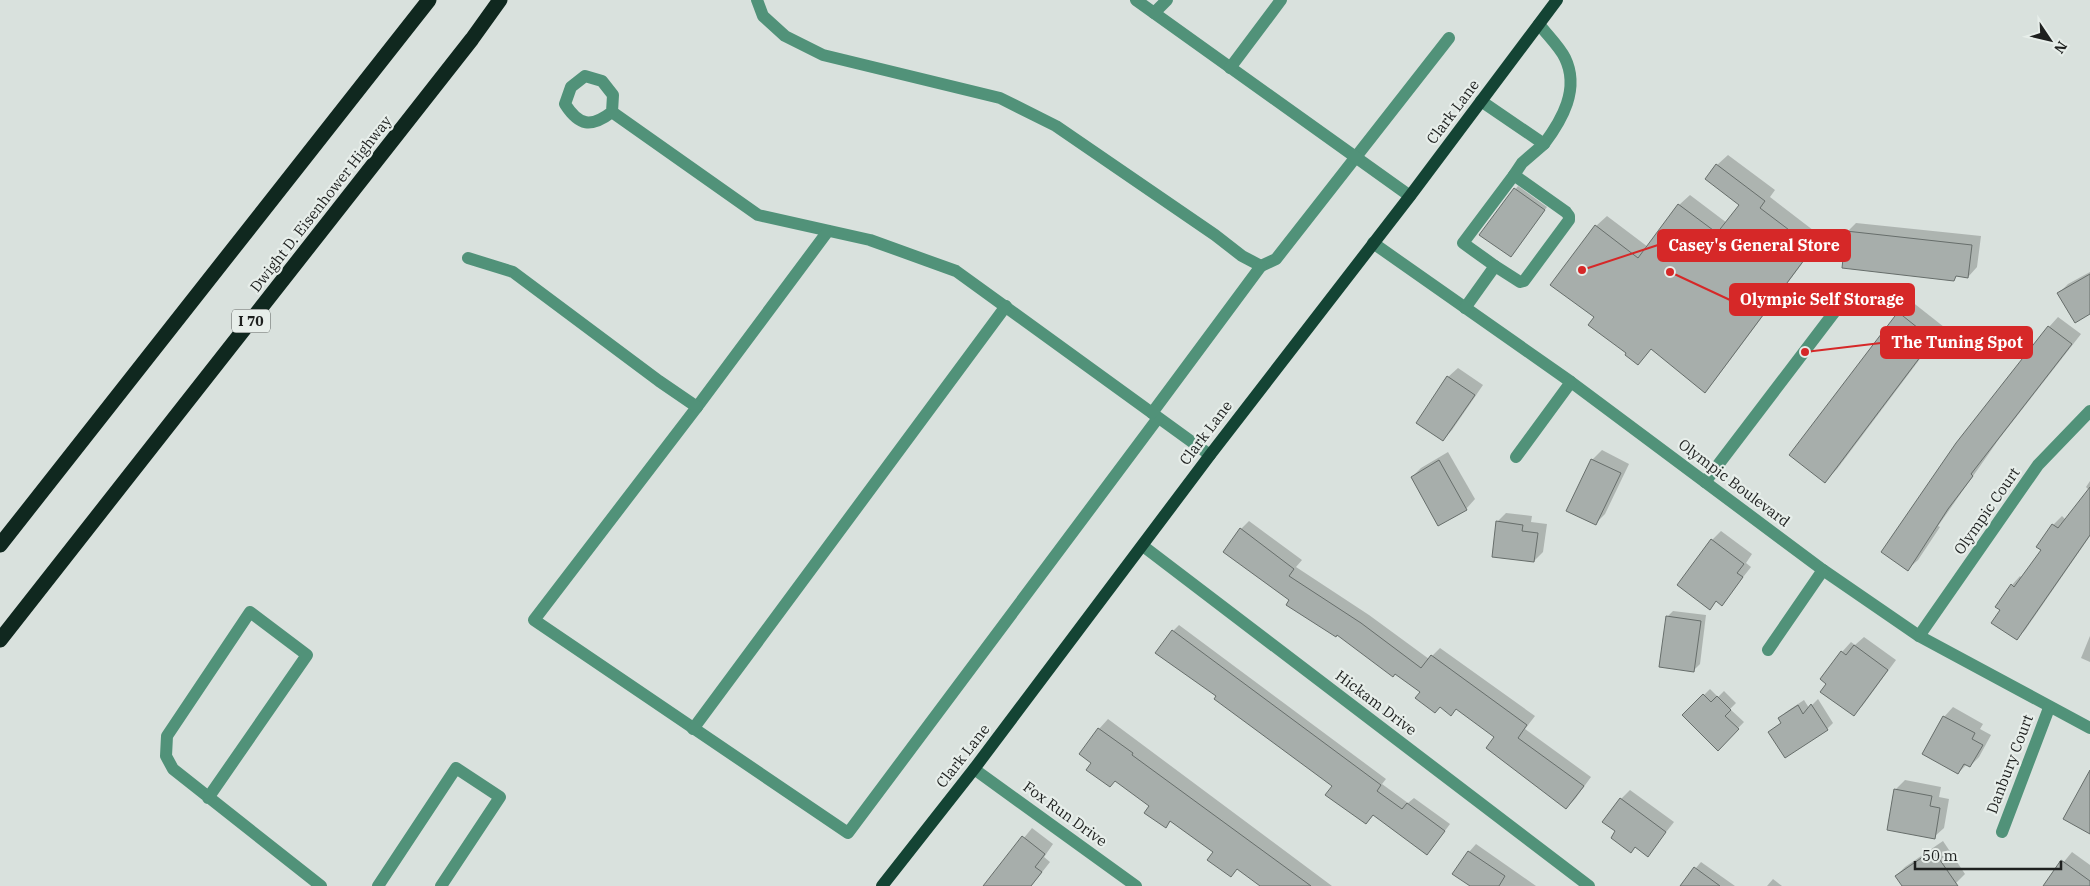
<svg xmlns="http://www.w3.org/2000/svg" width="2090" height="886" viewBox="0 0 2090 886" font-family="'IBM Plex Serif',serif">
  <rect width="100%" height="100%" fill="#d9e1dd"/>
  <g fill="#0003">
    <path d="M1728 155 1775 190 1770 197 1822 237 1715 380 1705 391 1652 348 1638 364 1596 317V226L1607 216 1648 247 1679 205 1690 195 1727 223 1741 205 1717 165Z"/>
    <path d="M1518 186 1547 207 1514 253 1481 234Z"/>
    <path d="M1856 223 1981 236 1977 267 1968 277 1957 275 1953 280 1847 232Z"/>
    <path d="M2090 272V313L2059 293 2068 284Z"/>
    <path d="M1911 301 1944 327 1837 469 1825 481 1899 313Z"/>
    <path d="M2058 317 2081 334 1999 439 1938 526 1940 527 1918 560 1908 569 1957 444 2049 327Z"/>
    <path d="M1458 368 1483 385 1452 430 1443 440 1448 377Z"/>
    <path d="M1602 450 1629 464 1605 514 1596 523 1592 460Z"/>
    <path d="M1448 452 1475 499 1466 509 1412 477 1421 468Z"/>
    <path d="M2090 481V536L2025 630 2016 639 2002 610 2012 585 2020 576 2022 578 2043 550 2053 525 2062 516 2066 520 2089 490 2086 487Z"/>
    <path d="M1506 513 1532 516 1531 522 1547 524 1543 552 1534 561 1497 522Z"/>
    <path d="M1249 521 1302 560 1296 567 1369 615 1429 659 1440 648 1535 716 1525 729 1591 777 1575 799 1566 808 1496 737 1457 708 1451 714 1441 706 1435 712 1422 691 1290 600 1241 529Z"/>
    <path d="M1721 531 1752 554 1746 563 1751 567 1722 604 1717 600 1709 608 1712 540Z"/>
    <path d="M1673 611 1706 615 1700 664 1694 670 1667 617Z"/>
    <path d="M1179 625 1386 779 1382 784 1408 803 1414 798 1450 824 1433 847 1427 853 1374 814 1366 823 1333 786 1218 696 1173 631Z"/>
    <path d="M2090 636V662L2081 658Z"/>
    <path d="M1864 637 1896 660 1863 705 1854 714 1828 684 1842 652 1851 642 1855 645Z"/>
    <path d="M1710 689 1718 697 1724 691 1736 703 1730 709 1744 722 1718 749 1684 715Z"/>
    <path d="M1818 699 1833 723 1827 729 1770 732 1782 722 1780 718 1786 712 1804 700 1809 708Z"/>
    <path d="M1953 707 1983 724 1980 729 1991 735 1979 757 1970 766 1967 764 1958 773 1944 717Z"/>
    <path d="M1108 719 1332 886H1262L1171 821 1166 826 1150 805 1093 763 1099 729Z"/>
    <path d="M1905 780 1941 787 1939 797 1949 799 1944 828 1934 837 1896 789Z"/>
    <path d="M1630 790 1674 822 1648 855 1617 831 1621 799Z"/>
    <path d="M1032 828 1053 844 1044 857 1050 862 1032 885 985 886Z"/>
    <path d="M1943 841 1965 874 1953 886H1903L1896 876 1905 867Z"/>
    <path d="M1476 844 1536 886H1472L1469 852Z"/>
    <path d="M2072 852 2090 865V886H2044Z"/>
    <path d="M1701 862 1735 886H1681Z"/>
    <path d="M1773 879 1782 886H1767Z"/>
  </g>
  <g fill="#a7aeab" stroke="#676e6b">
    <path d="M1716 164 1765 201 1760 208 1813 248 1705 393 1651 349 1638 365 1625 355 1626 353 1588 325 1594 317 1550 285 1595 225 1638 258 1678 204 1717 233 1739 205 1705 179Z"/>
    <path d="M1514 188 1545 210 1511 257 1479 235Z"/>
    <path d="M1846 231 1972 245 1968 278 1956 276 1954 281 1842 268Z"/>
    <path d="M2090 274V314L2075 323 2057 293Z"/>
    <path d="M1898 312 1933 340 1825 483 1789 455Z"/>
    <path d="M2048 326 2072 344 1971 474 1973 476 1948 509 1908 571 1881 552 1956 443Z"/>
    <path d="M1447 376 1475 395 1443 441 1416 423Z"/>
    <path d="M1591 459 1621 473 1596 525 1566 511Z"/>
    <path d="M1439 460 1467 510 1438 526 1411 477Z"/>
    <path d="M2090 487V535L2017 640 1991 623 2000 610 1995 607 2011 584 2014 587 2041 550 2036 547 2052 524 2058 528Z"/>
    <path d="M1496 521 1523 525 1522 531 1538 533 1534 562 1492 557Z"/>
    <path d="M1240 528 1294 569 1289 576 1361 623 1421 668 1431 655 1527 725 1518 738 1584 786 1566 809 1486 748 1494 737 1456 709 1451 716 1440 707 1435 713 1415 698 1420 692 1395 674 1393 677 1337 635 1336 637 1286 605 1289 600 1223 552Z"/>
    <path d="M1711 539 1744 564 1737 573 1743 577 1722 606 1716 601 1710 610 1677 585Z"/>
    <path d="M1666 616 1701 621 1694 672 1659 667Z"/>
    <path d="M1172 630 1381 785 1377 791 1402 809 1407 803 1445 831 1427 855 1373 815 1366 824 1325 795 1332 786 1214 699 1216 696 1155 653Z"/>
    <path d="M1854 645 1888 670 1854 716 1820 692 1826 684 1820 679 1841 651 1846 655Z"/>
    <path d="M1703 694 1711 702 1717 696 1731 710 1725 716 1739 729 1718 751 1682 715Z"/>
    <path d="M1811 704 1828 730 1785 758 1768 732 1781 723 1778 718 1798 705 1803 714Z"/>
    <path d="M1943 716 1975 733 1972 739 1983 745 1970 767 1964 764 1958 774 1922 754Z"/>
    <path d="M1098 728 1133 753 1132 755 1311 886H1260L1237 869 1231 877 1207 860 1213 852 1170 821 1166 828 1144 813 1149 806 1115 781 1110 787 1086 770 1091 763 1079 754Z"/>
    <path d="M2090 770V834L2063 819Z"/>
    <path d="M1894 789 1932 796 1930 806 1940 808 1935 839 1887 830Z"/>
    <path d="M1620 798 1666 832 1648 857 1635 847 1631 853 1611 838 1615 831 1602 822Z"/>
    <path d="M1022 836 1045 854 1035 867 1042 872 1031 886H983Z"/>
    <path d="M1933 850 1958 886H1902L1895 876Z"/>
    <path d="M1468 851 1505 876 1499 886H1470L1452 874Z"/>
    <path d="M2061 860 2090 881V886H2043Z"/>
    <path d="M1694 867 1720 886H1680Z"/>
  </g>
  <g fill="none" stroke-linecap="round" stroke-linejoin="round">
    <g stroke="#519279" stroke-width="12">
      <path d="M757 0 763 16 785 36 823 55 1000 98 1056 126 1215 235 1242 256 1261 266 1276 259 1449 38"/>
      <path d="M1136 0 1410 196"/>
      <path d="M1154 13 1167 0"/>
      <path d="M1539 24C1547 35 1559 46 1565 58 1580 89 1562 120 1544 144"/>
      <path d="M1230 68 1281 0"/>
      <path d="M612 112C591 128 579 126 565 104L571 87 585 76 602 81 613 95 612 112 758 215 870 240 956 271 1210 455"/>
      <path d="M828 231 697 407 534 620 848 833 1158 418"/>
      <path d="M1373 243 1571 382 1823 570 1919 636 2090 728"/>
      <path d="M468 258 513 272 659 381 697 407"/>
      <path d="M1495 266 1463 243 1514 175"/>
      <path d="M1465 308 1495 266 1520 282 1524 281 1569 220V216L1566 212 1514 175 1522 163 1544 144 1481 101"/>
      <path d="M1152 413 1261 266"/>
      <path d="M1516 457 1571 382"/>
      <path d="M1705 482 1839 306"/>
      <path d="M1143 546 1589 886"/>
      <path d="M1919 636 2038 465 2090 411"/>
      <path d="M1768 650 1823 570"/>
      <path d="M693 729 1006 306"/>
      <path d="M974 769 1136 886"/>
      <path d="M208 798 307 655 250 612 167 736 166 756 173 769 321 886"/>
      <path d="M2002 832 2049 708"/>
      <path d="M378 886 456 768 500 797 441 886"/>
    </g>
    <path stroke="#144434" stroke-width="12" d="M882 886 974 769 1210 455 1410 196 1557 0"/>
    <g stroke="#10281f" stroke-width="15">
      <path d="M0 545 429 0"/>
      <path d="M0 640 472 39 500 0"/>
    </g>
  </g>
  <g text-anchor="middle" stroke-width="4.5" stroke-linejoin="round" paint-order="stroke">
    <rect fill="#e7eeea" stroke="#5a5e5c" stroke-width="1" x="232" y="309.5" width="38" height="23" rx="4"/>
    <g font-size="14" font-weight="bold" fill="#1e201f">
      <text x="251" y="326">I 70</text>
    </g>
    <g font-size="15" fill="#1e201f" stroke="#e7eeea">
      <text transform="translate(1453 112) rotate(-53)" y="5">Clark Lane</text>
      <text transform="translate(321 204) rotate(-52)" y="5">Dwight D. Eisenhower Highway</text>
      <text transform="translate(1206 433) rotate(-53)" y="5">Clark Lane</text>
      <text transform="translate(1734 483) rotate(37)" y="5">Olympic Boulevard</text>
      <text transform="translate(1987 511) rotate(-55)" y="5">Olympic Court</text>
      <text transform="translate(1376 703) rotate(37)" y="5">Hickam Drive</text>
      <text transform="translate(963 756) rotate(-52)" y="5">Clark Lane</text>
      <text transform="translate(2010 764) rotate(-69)" y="5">Danbury Court</text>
      <text transform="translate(1065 814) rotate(36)" y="5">Fox Run Drive</text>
    </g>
  </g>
  <path fill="none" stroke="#d62828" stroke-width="2" d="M1582 270L1658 245M1670 272L1730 300M1805 352L1881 343"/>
  <g fill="#d62828" stroke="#e7eeea" stroke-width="2">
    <circle cx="1582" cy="270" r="5"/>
    <circle cx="1670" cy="272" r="5"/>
    <circle cx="1805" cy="352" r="5"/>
  </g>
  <g fill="#d62828" stroke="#d62828" stroke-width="2">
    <rect x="1658" y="230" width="192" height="31" rx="5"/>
    <rect x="1730" y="284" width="184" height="31" rx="5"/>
    <rect x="1881" y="327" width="151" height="31" rx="5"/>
  </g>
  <g font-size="16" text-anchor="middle" font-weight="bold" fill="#fff">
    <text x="1754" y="251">Casey's General Store</text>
    <text x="1822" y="305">Olympic Self Storage</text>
    <text x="1957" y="348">The Tuning Spot</text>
  </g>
  <g transform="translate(2050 40) rotate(125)" stroke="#e7eeea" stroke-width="4" paint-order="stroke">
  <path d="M0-4L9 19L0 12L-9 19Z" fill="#1e201f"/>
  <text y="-8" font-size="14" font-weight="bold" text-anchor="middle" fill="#1e201f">N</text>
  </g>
  <path d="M1915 861v8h146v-8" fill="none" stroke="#1e201f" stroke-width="2.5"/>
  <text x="1922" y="861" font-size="15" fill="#1e201f" stroke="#e7eeea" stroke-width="4" paint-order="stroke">50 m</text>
</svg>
